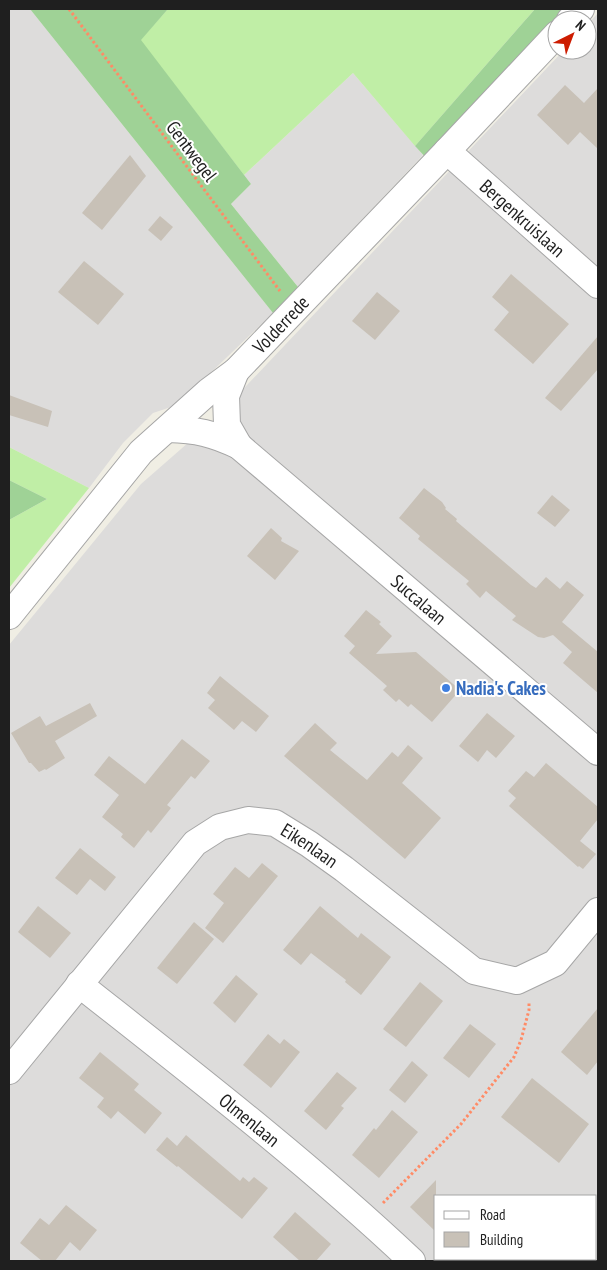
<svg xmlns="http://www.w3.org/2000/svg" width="607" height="1270" viewBox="0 0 607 1270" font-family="'PT Sans Narrow',sans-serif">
  <rect width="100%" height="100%" fill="#f0eee4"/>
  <g fill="#dddcdb" fill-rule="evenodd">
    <path d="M9 9H30L273 313 177 405 153 413 123 443 89 488 9 447Z"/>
    <path d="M598 13V1261H9V645L141 484 213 421 564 50H587V25ZM436 1196H596V1259H436Z"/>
    <path d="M353 73 423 155 298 287 231 204 251 184 244 175Z"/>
  </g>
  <g fill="#c0eea6">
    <path d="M168 9H535L415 146 353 73 244 175 140 40Z"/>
    <path d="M9 447 89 488 9 588V520L47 499 9 480Z"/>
  </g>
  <g fill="#9fd296">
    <path d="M30 9H168L141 40 251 184 231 204 298 287 273 313Z"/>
    <path d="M535 9H564L428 160 415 146Z"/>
    <path d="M9 480 47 499 9 520Z"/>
  </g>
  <g fill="#c8c1b7">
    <path d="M565 85 584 103 598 88V149L580 132 568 145 537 115Z"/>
    <path d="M130 155 146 176 102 230 82 213Z"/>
    <path d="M160 216 173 227 161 241 148 230Z"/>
    <path d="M84 261 124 294 98 325 58 292Z"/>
    <path d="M511 274 569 324 533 364 494 330 509 312 492 297Z"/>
    <path d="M377 292 400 311 375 340 352 321Z"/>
    <path d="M598 336V369L561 411 545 398Z"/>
    <path d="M9 395 52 411 48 427 9 415Z"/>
    <path d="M424 488 442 502 446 508 445 509 457 519 456 521 531 585 536 588 546 577 560 589 567 581 584 595 562 622 598 652V693L563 663 572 652 553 635 544 638 538 637 512 620 516 616 486 591 480 598 466 584 469 581 418 539 420 536 399 518Z"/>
    <path d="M552 495 570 510 555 527 537 513Z"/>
    <path d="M271 528 282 538 281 541 299 551 275 580 247 556Z"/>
    <path d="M366 610 381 622 379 624 392 636 376 654 416 652 460 690 432 722 411 704 408 707 399 699 396 702 383 690 387 686 349 653 355 646 344 636Z"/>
    <path d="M220 676 269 716 256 732 242 721 234 730 208 708 215 700 207 693Z"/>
    <path d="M90 703 97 716 55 741 65 758 46 770 45 769 39 772 31 763H29L11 733 40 716 46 726Z"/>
    <path d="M487 713 515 736 496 758 487 750 478 762 459 746Z"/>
    <path d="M315 723 337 743 330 750 367 780 392 752 398 757 408 745 423 758 402 783 441 818 405 859 284 756Z"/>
    <path d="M182 739 210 761 195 779 191 776 167 805 171 808 151 833 148 830 134 848 121 837 123 834 102 817 119 795 94 775 109 756 145 784Z"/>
    <path d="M546 763 598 807V819L580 841 596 854 583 869 579 866 578 867 509 806 516 798 508 791 526 771 534 777Z"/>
    <path d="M80 848 116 877 105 891 90 879 77 895 55 878Z"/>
    <path d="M262 863 278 876 223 943 205 928 224 903 213 894 235 867 249 878Z"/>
    <path d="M38 906 71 933 50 958 18 932Z"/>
    <path d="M320 906 358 938 361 933 391 957 361 995 345 982 346 980 311 953 301 965 283 950Z"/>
    <path d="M194 922 214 939 177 984 157 968Z"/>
    <path d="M236 975 258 994 235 1023 213 1003Z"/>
    <path d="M420 982 443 1001 406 1047 383 1029Z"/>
    <path d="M598 1008V1061L587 1075 561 1052Z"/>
    <path d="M470 1024 496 1044 469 1078 443 1058Z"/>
    <path d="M268 1034 280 1044 284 1039 300 1052 271 1088 243 1065Z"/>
    <path d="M100 1052 139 1084 134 1090 162 1113 145 1134 118 1111 111 1119 97 1107 104 1098 79 1078Z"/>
    <path d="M412 1061 428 1075 405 1103 389 1090Z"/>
    <path d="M337 1072 357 1088 341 1106 344 1108 326 1130 304 1111Z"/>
    <path d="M532 1078 589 1124 559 1163 501 1117Z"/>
    <path d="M392 1110 418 1132 379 1178 352 1155 374 1128 376 1130Z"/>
    <path d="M186 1135 240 1181 243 1177 249 1182 254 1177 268 1188 242 1219 178 1166 177 1167 156 1150 167 1137 177 1146Z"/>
    <path d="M436 1180V1232L410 1207Z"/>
    <path d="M66 1205 97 1230 80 1251 70 1242 55 1261H42L20 1243 40 1218 49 1225Z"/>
    <path d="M295 1212 331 1244 316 1261H300L273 1237Z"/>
  </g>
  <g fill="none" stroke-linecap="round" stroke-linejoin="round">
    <g stroke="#a6a6a6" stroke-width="28">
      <g id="minor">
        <path d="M570 20 581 9"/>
        <path id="s1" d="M447 151 598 285"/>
        <path d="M236 371 226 396 227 425 239 446"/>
        <path id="s2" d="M168 429C197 430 212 433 239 446L598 752"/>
        <path id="s3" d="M9 616 141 452 209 391 236 371 447 151 557 34"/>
        <path id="s4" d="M79 984C193 1074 307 1162 412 1261"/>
        <path id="s5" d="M9 1071 195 843 220 827 248 820 275 823 309 844 344 869 474 971 517 981 555 963 598 911"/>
      </g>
    </g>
    <g stroke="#ff8b66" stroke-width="3" stroke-dasharray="2.5 2.5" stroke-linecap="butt">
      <path d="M69 9 280 291"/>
      <path d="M383 1203 461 1124 514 1057 521 1040 529 1010V1002"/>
    </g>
    <use href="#minor" stroke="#fff" stroke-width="26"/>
  </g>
  <circle fill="#3f7fe0" stroke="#fff" stroke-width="2" cx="446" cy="688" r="5"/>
  <g text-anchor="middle" stroke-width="4" stroke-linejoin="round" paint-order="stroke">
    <g font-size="19" fill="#1f1f1f" stroke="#fff">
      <text transform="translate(192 151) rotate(53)" y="7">Gentwegel</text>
      <text dy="7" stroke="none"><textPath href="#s1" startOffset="101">Bergenkruislaan</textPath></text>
      <text dy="7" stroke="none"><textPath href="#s3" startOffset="400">Volderrede</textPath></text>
      <text dy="7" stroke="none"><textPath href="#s2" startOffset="310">Succalaan</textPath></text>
      <text dy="7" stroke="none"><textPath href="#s5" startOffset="421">Eikenlaan</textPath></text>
      <text dy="7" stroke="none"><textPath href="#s4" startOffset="218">Olmenlaan</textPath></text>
    </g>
    <g font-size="19" font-weight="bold" fill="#366cbe" stroke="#fff" text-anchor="start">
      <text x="456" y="695">Nadia's Cakes</text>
    </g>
  </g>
  <rect width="607" height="1270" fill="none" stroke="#1f1f1f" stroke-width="20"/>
  <rect x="434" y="1195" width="162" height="65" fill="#ffffff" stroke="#a5a5a5"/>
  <rect x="444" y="1211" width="25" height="8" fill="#ffffff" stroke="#a5a5a5"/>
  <text x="480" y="1220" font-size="15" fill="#1f1f1f">Road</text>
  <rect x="444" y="1232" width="25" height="15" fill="#c8c1b7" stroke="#a5a5a5"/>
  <text x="480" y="1245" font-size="15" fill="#1f1f1f">Building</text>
  <g transform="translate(572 35) rotate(42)"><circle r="24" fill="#ffffff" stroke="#a5a5a5"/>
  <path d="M0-4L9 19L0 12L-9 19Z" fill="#cd1c00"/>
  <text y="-8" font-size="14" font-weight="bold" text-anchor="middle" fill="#1f1f1f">N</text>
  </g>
</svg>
